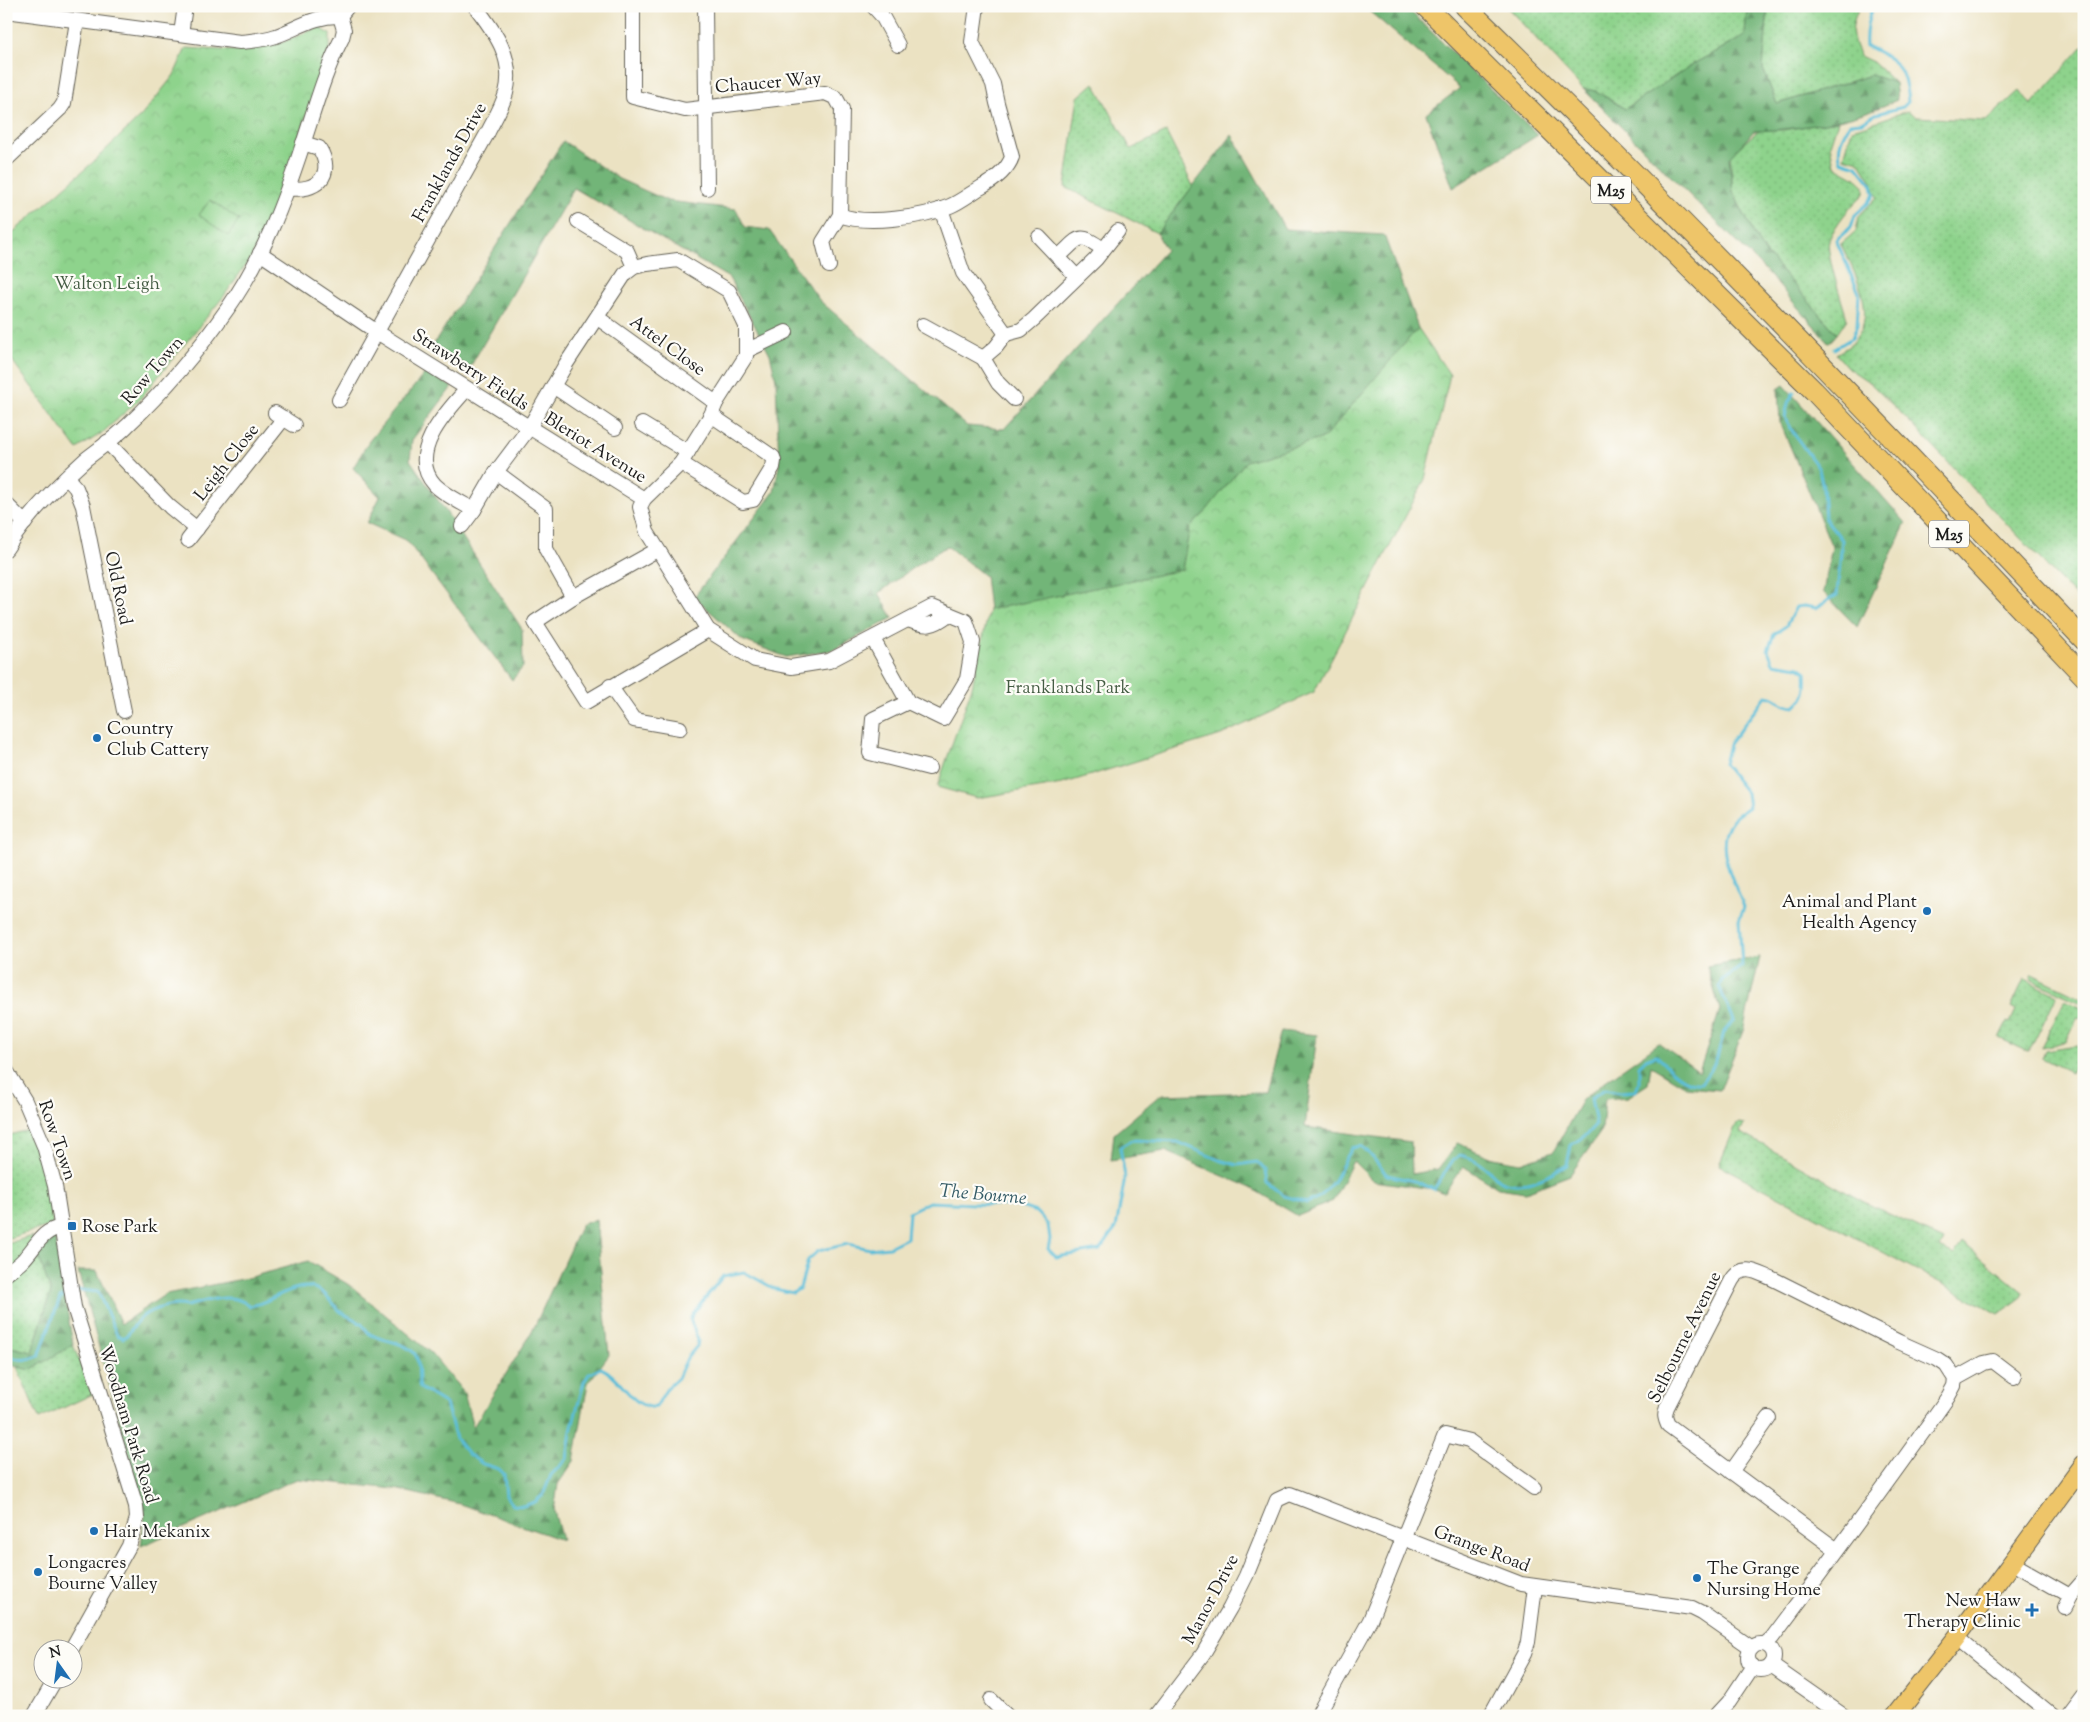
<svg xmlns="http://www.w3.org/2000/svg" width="2090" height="1722" viewBox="0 0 2090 1722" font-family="'Sorts Mill Goudy',serif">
  <defs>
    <pattern id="grass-dots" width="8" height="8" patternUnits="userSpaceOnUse" patternTransform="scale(1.25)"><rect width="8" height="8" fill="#8ed38c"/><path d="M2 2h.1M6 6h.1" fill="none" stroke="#7ab578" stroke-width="1.8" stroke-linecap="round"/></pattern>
    <pattern id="forest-firs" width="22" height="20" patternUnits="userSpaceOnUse" patternTransform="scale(1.25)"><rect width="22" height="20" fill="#72b578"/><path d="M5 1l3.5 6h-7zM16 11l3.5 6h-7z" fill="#5d9262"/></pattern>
    <pattern id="park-crowns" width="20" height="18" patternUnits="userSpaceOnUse" patternTransform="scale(1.25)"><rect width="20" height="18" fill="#8ed38c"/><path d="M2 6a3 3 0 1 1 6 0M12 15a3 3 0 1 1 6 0" fill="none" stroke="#7ab578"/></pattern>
  </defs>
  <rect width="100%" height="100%" fill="#fdfcf7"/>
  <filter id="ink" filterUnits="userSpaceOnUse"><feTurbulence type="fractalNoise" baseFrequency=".02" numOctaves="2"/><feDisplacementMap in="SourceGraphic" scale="10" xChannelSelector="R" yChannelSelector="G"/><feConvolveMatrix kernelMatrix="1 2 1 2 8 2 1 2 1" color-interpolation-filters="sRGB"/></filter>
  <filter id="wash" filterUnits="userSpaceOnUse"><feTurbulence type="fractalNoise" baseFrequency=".0096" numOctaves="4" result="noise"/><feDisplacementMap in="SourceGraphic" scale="20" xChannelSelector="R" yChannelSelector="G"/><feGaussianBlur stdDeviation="1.12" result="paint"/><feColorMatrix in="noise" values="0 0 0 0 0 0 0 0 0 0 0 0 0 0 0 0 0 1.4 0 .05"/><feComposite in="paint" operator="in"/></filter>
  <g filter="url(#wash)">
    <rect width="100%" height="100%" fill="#ebe2c2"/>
    <g fill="url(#grass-dots)" stroke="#557854">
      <path d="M1506 6H1747L1745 36 1695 63 1625 109 1596 91 1583 89Z"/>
      <path d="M1768 6H1860C1850 26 1850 36 1860 56L1873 62 1895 83 1871 75 1777 104 1763 69Z"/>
      <path d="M2084 45V605L1904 416 1869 382 1848 368 1836 354C1842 350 1851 346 1855 340 1878 312 1854 272 1841 244L1856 231 1859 216 1877 197 1871 180 1859 161 1844 157 1852 129C1872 124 1889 116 1908 111L1917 117 1986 121 2020 90 2031 105Z"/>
      <path d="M1094 83 1131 149 1166 132 1193 186 1157 233 1065 187 1078 97Z"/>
      <path d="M1838 121 1830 145 1834 165C1846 174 1854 174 1864 186V194C1850 207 1836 223 1829 240 1825 251 1843 304 1847 319L1837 334 1760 246 1733 192 1730 155 1759 130H1783Z"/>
      <path d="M2032 974 2084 999 2083 1004 2030 979Z"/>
      <path d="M2024 979 2057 995 2029 1052 1999 1038 2007 1022 2010 1023 2016 1010 2011 1007Z"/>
      <path d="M2065 1000 2084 1009V1020L2078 1017 2066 1042 2041 1047Z"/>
      <path d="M2084 1044V1069L2075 1065 2070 1072 2042 1058 2045 1050Z"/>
      <path d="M1739 1123 1744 1124 1740 1132 1864 1202 1944 1240 1940 1248 1954 1255 1962 1242 2024 1293 2022 1297 1999 1314 1719 1165 1736 1125Z"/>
      <path d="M28 1130C45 1156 49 1195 53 1225L6 1239V1136Z"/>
      <path d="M32 1236 51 1292 32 1352 6 1346V1244Z"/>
      <path d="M73 1345 93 1394 39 1419 17 1367 30 1369Z"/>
    </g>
    <g fill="url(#forest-firs)" stroke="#47684a">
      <path d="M1363 6H1401L1412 13 1538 135 1453 188 1426 114 1460 88Z"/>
      <path d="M1747 6H1768L1763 69 1777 104 1871 75 1895 83 1897 100C1851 121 1804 129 1754 131L1729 158 1733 192 1760 246 1837 334 1829 343 1765 270 1583 89 1596 91 1625 109 1695 63 1745 36Z"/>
      <path d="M1232 135 1285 229 1384 235 1418 328 1324 438 1246 461 1203 515 1190 527 1182 570 989 610 985 576 947 546 914 567 879 593 893 618 833 650 786 657 742 640 694 597 774 492 779 465 776 380 770 354 729 278 574 188 470 367 432 347 563 141 619 179 668 201 736 209 745 227 769 230 820 301 967 426 1004 429 1166 250 1157 233Z"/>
      <path d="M426 372 452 387 412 440 410 460 447 513 522 629 523 667 512 680 407 541 367 523 380 497 353 468 369 441Z"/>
      <path d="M1784 385 1906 523 1857 627 1823 592 1832 547 1780 422 1778 389Z"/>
      <path d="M1760 957 1743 1031 1720 1090 1686 1087 1651 1066 1648 1084 1628 1097 1605 1099 1602 1130 1570 1175 1526 1192 1498 1188 1463 1166 1444 1193 1434 1189 1373 1181 1353 1161 1333 1201 1298 1216 1251 1188 1165 1151 1111 1160 1114 1134 1160 1095 1265 1092 1281 1031 1317 1035 1305 1127 1411 1142 1412 1174 1438 1169 1457 1143 1493 1158 1521 1163 1553 1152 1582 1100 1604 1082 1659 1043 1699 1072 1720 1010 1707 966Z"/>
      <path d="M596 1219 609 1355 588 1383 574 1461 558 1484 554 1511 562 1540 460 1504 395 1489 297 1479 141 1546 145 1514 78 1271H97L121 1324 166 1294 247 1278 308 1261 351 1286 431 1353 464 1393 473 1427 532 1332 581 1225Z"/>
      <path d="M55 1237 73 1345 30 1370 6 1364V1346L32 1352 51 1292 37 1252Z"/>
    </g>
    <g fill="url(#park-crowns)" stroke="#557854">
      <path d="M319 27 330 34V46L280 195 252 256 224 296 140 399 102 433 77 449 6 352V248L10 235 92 163 142 115 174 75 186 48 239 51 281 43Z"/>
      <path d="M1418 328 1450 375 1425 479 1314 692 1221 735 1062 784 977 798 937 787 972 687 989 610 1182 570 1190 527 1203 515 1246 461 1324 438Z"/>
    </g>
    <path fill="#8ed38c" stroke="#557854" d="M210 200 239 220 228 236 199 215Z"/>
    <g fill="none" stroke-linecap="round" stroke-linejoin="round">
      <g stroke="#5abdd8" stroke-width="3">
        <path d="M1834 349 1852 338 1857 325 1859 293 1836 240 1851 227 1855 215 1867 204 1874 195 1872 185 1857 166 1841 161C1836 147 1843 135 1850 123L1862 122 1876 114 1903 107 1908 102C1905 67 1897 60 1866 46 1865 33 1868 18 1873 6"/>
        <path d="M75 1291 80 1290 98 1292 117 1335 124 1338C131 1331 136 1322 143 1316 153 1308 174 1303 186 1306 209 1301 231 1291 250 1306 268 1304 285 1287 308 1287 324 1288 330 1301 340 1311 346 1316 354 1318 360 1323 364 1325 366 1331 370 1334 384 1342 404 1341 415 1354 421 1363 417 1378 420 1388L446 1404 456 1439 468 1454 483 1464 499 1469 504 1474 506 1496 513 1505 523 1506 535 1502 543 1495 551 1475 567 1459 571 1431 584 1382 589 1374 601 1368C622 1377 632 1410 656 1407L667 1388 678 1378 687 1358 697 1346 698 1340 690 1319 695 1311 723 1276 744 1272 775 1289 793 1293 800 1288 808 1260 818 1251 848 1244 870 1249 889 1247 907 1238 909 1212 929 1202 1018 1206 1036 1212 1048 1225 1050 1239 1048 1249 1056 1257 1100 1250 1116 1228 1125 1177 1120 1147 1132 1140 1178 1142 1219 1160 1237 1165 1257 1162 1265 1170 1267 1183 1284 1196 1307 1203 1321 1196 1333 1182 1352 1148 1360 1146 1368 1152 1387 1175 1414 1181 1434 1189 1451 1163 1459 1155C1473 1157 1482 1164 1493 1174 1495 1176 1498 1180 1501 1181 1523 1191 1550 1176 1567 1165L1571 1145 1586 1135 1596 1124 1591 1098 1605 1089 1619 1092 1636 1091 1639 1083V1066L1646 1059 1656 1055C1668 1067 1683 1085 1701 1083L1711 1070 1717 1057 1724 1032 1734 1020 1719 987 1722 980 1742 966 1739 920 1744 907C1734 882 1712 844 1733 819 1737 814 1744 811 1749 807L1747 793 1724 764 1729 744 1766 696C1780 697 1778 706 1795 707 1807 697 1807 687 1806 672L1799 667 1773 663 1768 650 1774 634 1786 626 1796 607 1804 606 1816 608 1837 595 1842 540 1825 518 1823 488 1819 469 1794 434 1785 417 1788 403 1794 392"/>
        <path d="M6 1355C17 1361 27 1361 39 1356L60 1298 67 1295"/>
      </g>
    </g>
  </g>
  <g filter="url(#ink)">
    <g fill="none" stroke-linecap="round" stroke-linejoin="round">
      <g stroke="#646156" stroke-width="16">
        <g id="minor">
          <path d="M633 6V97L685 110 825 93 836 98 842 109 840 215 823 242 829 266"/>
          <path d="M705 6 707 188"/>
          <path d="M873 6 882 16 898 45"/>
          <path d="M6 11 240 42C252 41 264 40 276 36 298 28 316 15 340 16L348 6"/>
          <path d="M181 34 185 6"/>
          <path d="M6 160 60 109 64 103 77 21"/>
          <path d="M288 188C316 193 336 175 319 148L303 143"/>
          <path d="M941 209 963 273 1006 334"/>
          <path d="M840 215C866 226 924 217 950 206 960 202 970 194 980 188 993 181 1007 171 1012 157L997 103 993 84 972 42 977 6"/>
          <path d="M578 221 627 251 634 267"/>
          <path d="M1039 237 1077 277"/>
          <path d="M260 253 377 332 644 499"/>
          <path d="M1058 257C1080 238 1077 231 1103 249"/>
          <path d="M598 318 716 403"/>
          <path d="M923 325 983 358 996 347 1006 334 1021 330 1034 319 1096 259 1118 231"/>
          <path d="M746 351 786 332"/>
          <path d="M983 358 998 383 1014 399"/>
          <path d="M553 386 615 428"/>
          <path d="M467 389C446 412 406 454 435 485 445 495 462 503 474 510"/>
          <path d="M339 400 488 132C494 120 502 107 506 93 515 59 495 32 475 6"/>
          <path d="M275 413 294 425"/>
          <path d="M642 424 688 452"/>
          <path d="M107 442 170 507 197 529"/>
          <path d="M681 463 743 502 753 500 773 467 774 461 773 457 711 415"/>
          <path d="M496 472 546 509V549L573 597"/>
          <path d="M67 478 76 488 83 506 124 711"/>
          <path d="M6 504 25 523"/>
          <path d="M462 526 474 510 496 472 529 428 566 364 625 274 634 267 647 264 678 260 729 291 746 326V356L716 403 711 415 681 463 644 499 640 507 647 532 708 630 755 660 791 667 829 661 932 607 966 621 973 642 967 679 943 719 908 702 873 639"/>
          <path d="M188 540 284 418"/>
          <path d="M6 549C27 515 56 486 86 459 100 448 115 438 127 426 164 391 199 350 228 308 263 258 284 202 303 144 315 108 325 71 342 38L344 30 340 16"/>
          <path d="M657 550 573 597 535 622 586 702 708 630"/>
          <path d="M908 620C926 627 933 627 949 614"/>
          <path d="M610 686 634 720 680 728"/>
          <path d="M908 702 873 719 870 753 929 768"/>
          <path d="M6 1070 25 1101 44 1146 55 1186 74 1307 136 1506 137 1518 129 1546 71 1650"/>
          <path d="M6 1274C12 1269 19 1265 24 1259 37 1245 42 1230 62 1227"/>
          <path d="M1955 1379 1984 1363 1993 1361 2014 1377"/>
          <path d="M1731 1472 1769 1418"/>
          <path d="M2012 1563 2070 1596"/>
          <path d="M2064 1608 2070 1596 2084 1580"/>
          <path d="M1957 1637 2053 1716"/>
          <path d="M1765 1644 1772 1638C1832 1558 1891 1478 1948 1397L1954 1386 1955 1379 1946 1365 1937 1359 1899 1342 1773 1279C1758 1273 1743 1262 1732 1280L1667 1407C1664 1415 1665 1418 1668 1425L1837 1550"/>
          <circle cx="1761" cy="1657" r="13"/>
          <path d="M1771 1665 1844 1716"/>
          <path d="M991 1700 1007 1716"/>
          <path d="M34 1716 55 1680"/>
          <path d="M1156 1716 1203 1654 1230 1608 1246 1576 1277 1500 1290 1494 1521 1584 1692 1608 1702 1613 1752 1648"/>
          <path d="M1317 1716 1370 1620 1445 1435 1469 1441 1534 1488"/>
          <path d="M1490 1716 1524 1654 1528 1642 1535 1587"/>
          <path d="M1716 1716 1729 1702 1753 1666"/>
          <path d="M2066 1716 2084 1692"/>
        </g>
      </g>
      <g stroke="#646156" stroke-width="20">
        <path id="major" d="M1895 1716 1957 1637 2084 1464"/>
      </g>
      <g stroke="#646156" stroke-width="22">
        <g id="highway">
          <path d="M1425 6 1814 391 2084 676"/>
          <path d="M1465 6C1677 212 1881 425 2084 640"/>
        </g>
      </g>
      <use href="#minor" stroke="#fff" stroke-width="14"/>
      <use href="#major" stroke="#eec569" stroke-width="18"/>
      <use href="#highway" stroke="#eec569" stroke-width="20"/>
    </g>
  </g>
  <g fill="#1f6fb2" stroke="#fdfcf7" stroke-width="2">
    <circle cx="97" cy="738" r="5"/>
    <circle cx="1927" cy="911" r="5"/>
    <rect x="67" y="1221" width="10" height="10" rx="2.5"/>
    <circle cx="94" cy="1531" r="5"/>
    <circle cx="38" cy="1572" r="5"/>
    <circle cx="1697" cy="1578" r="5"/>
    <path d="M2029.5 1602.5h5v5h5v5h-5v5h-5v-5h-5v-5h5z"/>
  </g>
  <g text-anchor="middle" stroke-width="4.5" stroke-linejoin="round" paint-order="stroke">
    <g fill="#fdfcf7" stroke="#605f5e" stroke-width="1">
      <rect x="1591" y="176.5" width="40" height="27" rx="4"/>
      <rect x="1929" y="520.5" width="40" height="27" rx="4"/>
    </g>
    <g font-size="16" font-weight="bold" fill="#1c1c1c">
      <text x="1611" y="196">M25</text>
      <text x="1949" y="540">M25</text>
    </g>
    <g font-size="18" fill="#1c1c1c" stroke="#fdfcf7">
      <text transform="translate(768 82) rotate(-5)" y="6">Chaucer Way</text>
      <text transform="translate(449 162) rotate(-61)" y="6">Franklands Drive</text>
      <text transform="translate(668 345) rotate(36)" y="6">Attel Close</text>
      <text transform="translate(471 369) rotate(33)" y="6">Strawberry Fields</text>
      <text transform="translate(152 370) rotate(-49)" y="6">Row Town</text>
      <text transform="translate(596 447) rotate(32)" y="6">Bleriot Avenue</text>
      <text transform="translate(226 462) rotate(-52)" y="6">Leigh Close</text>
      <text transform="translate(119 588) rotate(78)" y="6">Old Road</text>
      <text transform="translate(58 1140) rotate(71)" y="6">Row Town</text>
      <text transform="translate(1684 1337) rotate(-64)" y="6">Selbourne Avenue</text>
      <text transform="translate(129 1424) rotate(73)" y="6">Woodham Park Road</text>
      <text transform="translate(1482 1548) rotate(21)" y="6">Grange Road</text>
      <text transform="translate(1210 1599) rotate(-62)" y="6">Manor Drive</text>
    </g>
    <g font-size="18" fill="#445c43" stroke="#fdfcf7">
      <text x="107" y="289">Walton Leigh</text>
      <text x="1068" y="693">Franklands Park</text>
    </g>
    <g font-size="18" fill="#1c1c1c" stroke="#fdfcf7" text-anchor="start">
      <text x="107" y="734">Country<tspan x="107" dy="21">Club Cattery</tspan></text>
      <text x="1917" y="907" text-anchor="end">Animal and Plant<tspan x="1917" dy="21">Health Agency</tspan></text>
      <text x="82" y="1232">Rose Park</text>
      <text x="104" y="1537">Hair Mekanix</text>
      <text x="48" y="1568">Longacres<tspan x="48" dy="21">Bourne Valley</tspan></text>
      <text x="1707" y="1574">The Grange<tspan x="1707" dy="21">Nursing Home</tspan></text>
      <text x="2021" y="1606" text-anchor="end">New Haw<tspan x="2021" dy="21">Therapy Clinic</tspan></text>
    </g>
    <g font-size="19" font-style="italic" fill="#355c67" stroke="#fdfcf7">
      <text transform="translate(983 1193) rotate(5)" y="7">The Bourne</text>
    </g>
  </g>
  <rect width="2090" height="1722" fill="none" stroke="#fdfcf7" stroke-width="25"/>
  <g transform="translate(58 1664) rotate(346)"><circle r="24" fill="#fdfcf7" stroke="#a3a29f"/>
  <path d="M0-4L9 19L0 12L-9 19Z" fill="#1f6fb2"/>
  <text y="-8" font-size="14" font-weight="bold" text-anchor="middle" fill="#1c1c1c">N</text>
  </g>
</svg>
